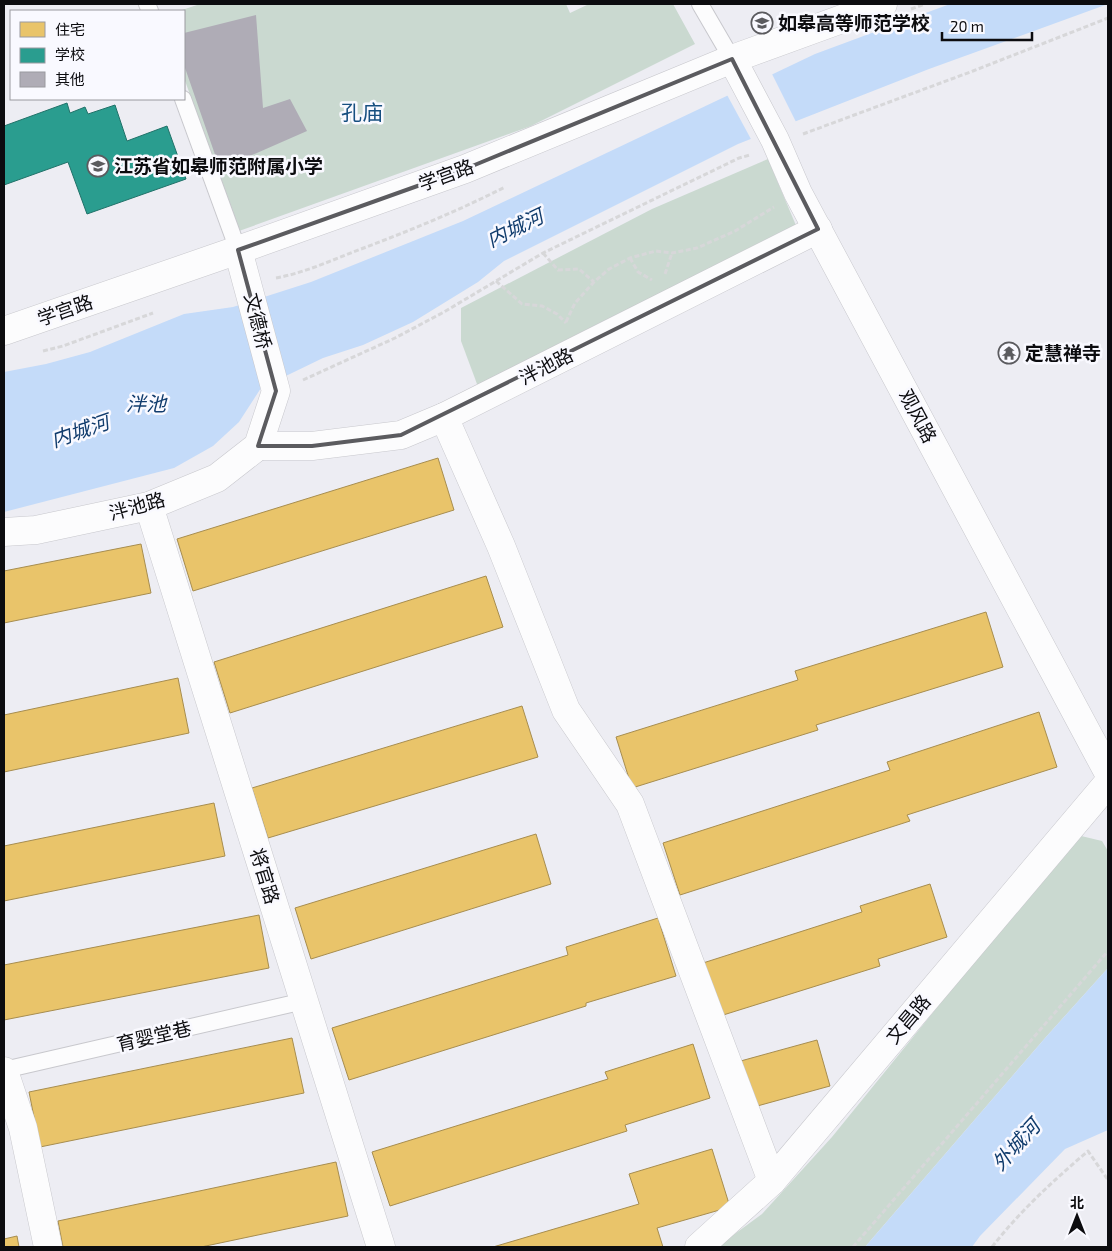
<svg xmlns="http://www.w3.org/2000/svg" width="1112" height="1251" viewBox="0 0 1112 1251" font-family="'Exo 2','Noto Sans SC',sans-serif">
  <rect width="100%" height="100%" fill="#ededf3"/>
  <g fill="#cad9d0">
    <path d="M200 4H566L570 13 589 4H673L695 44 531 126 239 231 184 78V11H179Z"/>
    <path d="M768 159 800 235 480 392 461 341V308L652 209Z"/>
    <path d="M1077 835 1102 841 1108 851V968L1046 1037 865 1247H717L762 1214 832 1137Z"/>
  </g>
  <g fill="#c4dbf9">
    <path d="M950 4H1108L929 69 738 144 504 261 478 282 413 322 363 345 323 358 261 388 239 422 213 446 174 468 4 512V372L46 364 90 352 184 314 233 307 311 282 463 221 815 54Z"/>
    <path d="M1108 968V1130L1065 1149 980 1236 972 1247H865L1046 1037Z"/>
  </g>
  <path fill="#ededf3" d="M771 72 797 124 752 141 726 93Z"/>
  <g fill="#e9c46a" stroke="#a78d4f">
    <path d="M438 458 454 510 193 591 177 539Z"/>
    <path d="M141 544 151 593 4 623V571Z"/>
    <path d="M486 576 503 627 230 713 214 662Z"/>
    <path d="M986 612 1003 667 816 725 818 730 632 788 616 737 798 680 795 671Z"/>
    <path d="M178 678 189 733 4 772V715Z"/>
    <path d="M522 706 538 757 268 838 252 788Z"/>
    <path d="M1039 712 1057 767 907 815 910 821 680 895 663 843 890 770 887 762Z"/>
    <path d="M214 803 225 856 4 901V846Z"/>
    <path d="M536 834 551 884 311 959 295 908Z"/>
    <path d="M930 884 947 937 878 959 880 966 720 1016 703 963 862 912 860 906Z"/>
    <path d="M259 915 269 968 4 1020V965Z"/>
    <path d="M658 918 676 976 586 1003V1006L349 1080 332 1028 568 955 566 947Z"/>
    <path d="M292 1038 304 1093 40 1147 29 1092Z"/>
    <path d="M817 1040 830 1086 750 1108 737 1062Z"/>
    <path d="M693 1044 710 1098 625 1125 627 1131 390 1206 372 1152 608 1079 605 1072Z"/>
    <path d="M712 1149 730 1207 657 1228 663 1247H493L639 1204 629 1174Z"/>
    <path d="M336 1162 348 1216 201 1247H63L58 1221Z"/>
    <path d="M17 1236 19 1247H4V1239Z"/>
  </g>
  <path fill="#2a9d8f" stroke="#217269" d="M67 103 70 113 85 107 88 114 115 105 127 141 167 126 186 179 87 214 68 162 4 185V126Z"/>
  <path fill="#afacb6" d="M256 15 263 108 290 99 307 131 220 169 184 65V33Z"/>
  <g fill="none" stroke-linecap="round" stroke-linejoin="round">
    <g stroke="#c8c8cd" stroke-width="18">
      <g id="lane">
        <path d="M147 4 150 11"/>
        <path d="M700 4 732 59"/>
        <path d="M183 99 238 250"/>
        <path d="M4 1070 304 1001"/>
      </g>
    </g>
    <g stroke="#c8c8cd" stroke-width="29">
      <g id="street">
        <path d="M444 417 501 546 566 710 630 804 772 1181"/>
        <path d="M258 446H312L401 435 444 417 818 229"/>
        <path d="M149 506 381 1247"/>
        <path d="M4 532 36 530 149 506 217 478 258 446 276 391 238 250"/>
        <path d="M4 1071 23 1128 48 1247"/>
      </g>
    </g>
    <g stroke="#c8c8cd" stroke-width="29">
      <g id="secondary">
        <path d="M732 59 775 140 798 193 1108 772"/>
        <path d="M4 331 238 250 465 169 732 59 883 4"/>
        <path d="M699 1247 772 1181 1108 783"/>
      </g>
    </g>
    <g stroke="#d7d7d9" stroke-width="3" stroke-dasharray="5 2.5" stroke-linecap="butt">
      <path d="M911 9 925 4"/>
      <path d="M803 134 973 71 1108 18"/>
      <path d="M543 253 558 270 579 269 594 282"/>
      <path d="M630 258 638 272 652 280"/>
      <path d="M665 274 672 253"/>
      <path d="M276 278C303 273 328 262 353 252 404 233 456 212 505 187"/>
      <path d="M496 281 522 304 542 306 557 314 566 323"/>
      <path d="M566 322 575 303 594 282 609 269 630 258 656 251 672 253 697 248 735 231 774 207"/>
      <path d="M43 351 63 346 153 313"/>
      <path d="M303 380 395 338 444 312 543 253 739 158 750 155"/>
      <path d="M853 1247 1108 951"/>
      <path d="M992 1247C1020 1211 1053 1181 1088 1151L1108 1180"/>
    </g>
    <use href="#lane" stroke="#fcfcfd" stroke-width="16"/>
    <use href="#street" stroke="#fcfcfd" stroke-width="28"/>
    <use href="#secondary" stroke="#fcfcfd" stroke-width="28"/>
  </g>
  <path fill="none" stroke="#5b5b5f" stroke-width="4" stroke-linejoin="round" d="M732 59 818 229 401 435 312 446H258L276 391 238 250 465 169Z"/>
  <defs>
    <g id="school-ring" transform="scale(1.125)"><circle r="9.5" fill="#f9f9ff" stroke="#5b5b5f" stroke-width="1.5"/><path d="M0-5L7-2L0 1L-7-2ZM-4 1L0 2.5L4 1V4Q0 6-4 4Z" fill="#5b5b5f"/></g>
    <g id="temple-ring" transform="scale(1.125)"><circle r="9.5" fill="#f9f9ff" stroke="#5b5b5f" stroke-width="1.5"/><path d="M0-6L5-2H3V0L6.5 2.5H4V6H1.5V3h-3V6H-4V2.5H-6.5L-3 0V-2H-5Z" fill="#5b5b5f"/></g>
  </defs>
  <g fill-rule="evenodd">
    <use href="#school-ring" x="762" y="23"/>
    <use href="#school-ring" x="98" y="166"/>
    <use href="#temple-ring" x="1009" y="353"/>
  </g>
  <g text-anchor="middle" stroke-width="5" stroke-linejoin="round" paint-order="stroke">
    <g font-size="19" font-weight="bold" fill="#0c0c0f" stroke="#f9f9ff" text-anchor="start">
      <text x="778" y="30">如皋高等师范学校</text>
      <text x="114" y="173">江苏省如皋师范附属小学</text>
      <text x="1025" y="360">定慧禅寺</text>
    </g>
    <g font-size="19" fill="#0c0c0f" stroke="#f9f9ff">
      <text transform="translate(446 175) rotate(-20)" y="7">学宫路</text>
      <text transform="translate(65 310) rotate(-19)" y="7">学宫路</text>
      <text transform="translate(258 321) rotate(76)" y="7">文德桥</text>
      <text transform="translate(546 366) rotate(-27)" y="7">泮池路</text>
      <text transform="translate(918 416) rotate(62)" y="7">观风路</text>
      <text transform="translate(137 506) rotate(-15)" y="7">泮池路</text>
      <text transform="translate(265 876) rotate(73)" y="7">将官路</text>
      <text transform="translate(908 1019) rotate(-50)" y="7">文昌路</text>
      <text transform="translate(154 1036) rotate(-13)" y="7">育婴堂巷</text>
    </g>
    <g font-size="20" font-style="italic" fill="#113c6d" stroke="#f9f9ff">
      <text transform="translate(515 228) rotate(-26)" y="7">内城河</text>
      <text x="146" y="411">泮池</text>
      <text transform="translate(80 431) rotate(-19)" y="7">内城河</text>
      <text transform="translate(1016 1145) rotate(-48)" y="7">外城河</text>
    </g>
    <g font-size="21" fill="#164f80" stroke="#f9f9ff">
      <text x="362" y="120">孔庙</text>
    </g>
  </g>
  <rect width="1112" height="1251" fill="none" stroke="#0c0c0f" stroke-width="10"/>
  <rect x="10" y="10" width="175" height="90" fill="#f9f9ff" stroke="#9a9a9f"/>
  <rect x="20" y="22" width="25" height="15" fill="#e9c46a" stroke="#9a9a9f"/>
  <text x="55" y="35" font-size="15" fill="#0c0c0f">住宅</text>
  <rect x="20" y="48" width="25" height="15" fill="#2a9d8f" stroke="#9a9a9f"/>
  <text x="55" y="60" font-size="15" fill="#0c0c0f">学校</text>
  <rect x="20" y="72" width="25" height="15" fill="#afacb6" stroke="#9a9a9f"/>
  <text x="55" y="85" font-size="15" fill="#0c0c0f">其他</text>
  <g transform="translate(1077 1216)" stroke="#f9f9ff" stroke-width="4" paint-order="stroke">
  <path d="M0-4L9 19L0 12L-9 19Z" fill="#0c0c0f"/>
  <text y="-8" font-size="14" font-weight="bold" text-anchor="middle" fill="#0c0c0f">北</text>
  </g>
  <path d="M942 32v8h90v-8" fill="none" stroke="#0c0c0f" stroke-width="2.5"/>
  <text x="950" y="32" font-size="15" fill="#0c0c0f" stroke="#f9f9ff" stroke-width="4" paint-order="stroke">20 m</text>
</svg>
